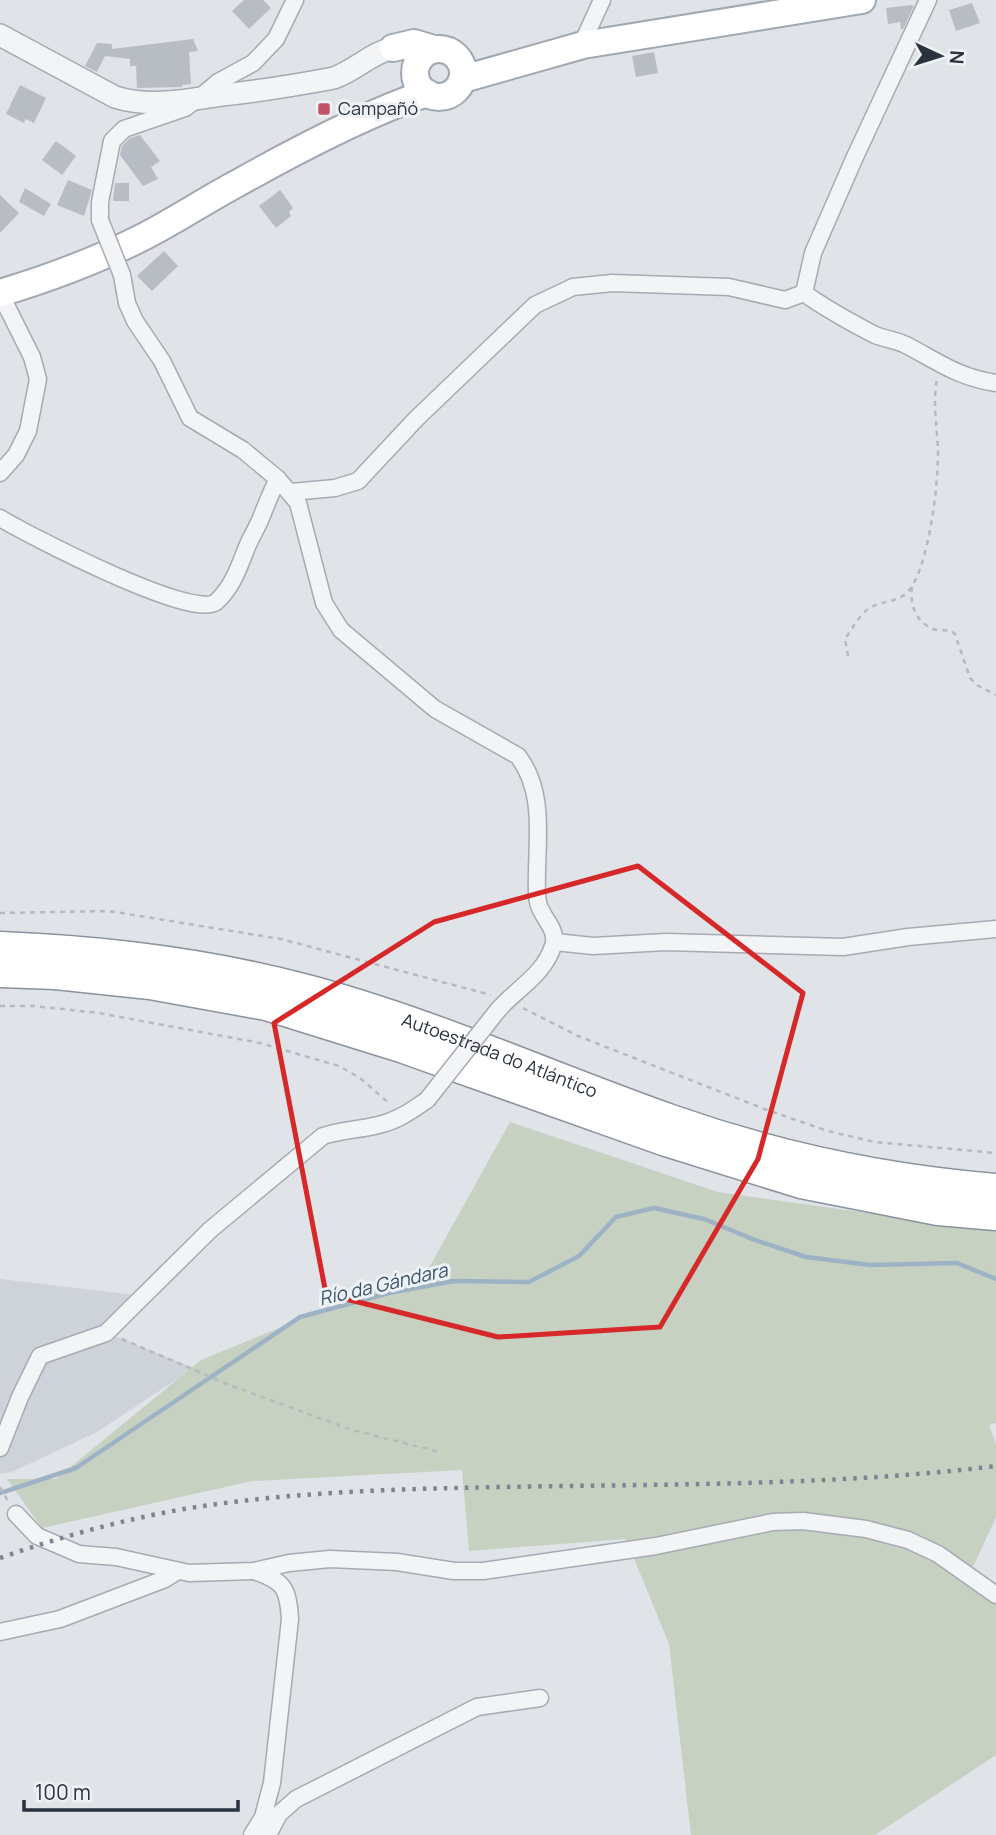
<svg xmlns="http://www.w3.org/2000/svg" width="996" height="1835" viewBox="0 0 996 1835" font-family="Manrope,sans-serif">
  <rect width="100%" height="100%" fill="#e0e3e8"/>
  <path fill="#ced3d9" d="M0 1279 144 1296 107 1333 194 1368 97 1432 12 1472 0 1474Z"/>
  <path fill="#c6d1c2" d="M510 1122 718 1192 996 1231V1423L989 1425 996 1444V1517L973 1567 996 1586V1755L875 1835H691L669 1644 626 1539 469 1551 462 1470 252 1481 42 1528 7 1479H56L201 1360 430 1266Z"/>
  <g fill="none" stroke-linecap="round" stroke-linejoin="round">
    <path stroke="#9eb2c5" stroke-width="4.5" d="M0 1493 76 1468 300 1317 389 1293 454 1281 529 1282 579 1256 616 1217 654 1208 704 1219 755 1240 806 1257 870 1265 957 1263 996 1279"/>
  </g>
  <g fill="#b8bdc4">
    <path d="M244 0H263L271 8 249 29 232 11Z"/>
    <path d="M972 3 980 23 956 31 949 10Z"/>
    <path d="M911 5 914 6 903 29H901L900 22 888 24 886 8Z"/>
    <path d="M193 39 198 51 189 52 191 84 182 85V87L137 88 136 66H130V59L105 56 97 72 85 66 97 43 112 44V49Z"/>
    <path d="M654 52 658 73 636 77 632 56Z"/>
    <path d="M20 85 46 98 34 123 26 119 24 123 6 114Z"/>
    <path d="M140 135 160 161 151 167 158 179 143 186 120 155 122 146 130 138Z"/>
    <path d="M56 141 76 156 62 175 42 160Z"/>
    <path d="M68 180 92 190 84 216 57 205Z"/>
    <path d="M115 183H129V201H113Z"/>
    <path d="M25 188 51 204 44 216 19 202Z"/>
    <path d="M280 190 293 208 289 212 291 216 276 228 259 206Z"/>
    <path d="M0 195 19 213 0 233Z"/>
    <path d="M164 251 178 266 152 291 137 276Z"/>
  </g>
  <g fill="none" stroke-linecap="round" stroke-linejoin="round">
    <g stroke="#a6aab2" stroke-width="19">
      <g id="minor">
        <path d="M586 35 602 0"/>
        <path d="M100 220V202L112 141 124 129 185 108 199 98 218 82 253 63 276 39 295 0"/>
        <path d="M122 275 127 303 135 321 162 361 190 418 243 450 278 479 298 503 324 603 341 630 435 709 518 756C543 789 538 830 537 870 537 880 536 892 538 902 541 918 559 929 553 946 544 975 516 989 498 1010"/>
        <path d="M804 293 813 253 854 159 928 0"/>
        <path d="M0 473 16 455 28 431 38 379 32 357 0 293"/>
        <path d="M291 492 335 488 358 481 416 419 535 305 573 287 612 283 729 287 785 300 804 293C826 309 850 322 875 335 885 339 896 340 906 345 939 362 957 377 996 383"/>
        <path d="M0 518C28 535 194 621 216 602 231 589 238 570 245 552 249 540 256 530 261 518 266 505 271 492 278 479"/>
        <path d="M555 942 593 946 666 942 843 947 908 937 996 929"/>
        <path d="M0 1448 20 1397 40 1356 106 1333 210 1230 323 1136C341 1130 359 1130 378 1125 397 1121 411 1111 427 1100"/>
        <path d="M16 1514 37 1536 79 1554 116 1557 189 1573 254 1571 289 1563 330 1559 397 1562 454 1571H483L656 1546 773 1522 803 1521 866 1529 908 1540 938 1554 996 1595"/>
        <path d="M0 1632 60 1619 165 1579 178 1571"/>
        <path d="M252 1835 263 1817 272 1783 290 1619C288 1588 284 1581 254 1571"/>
        <path d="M268 1835 279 1814 296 1799 477 1707 540 1698"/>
      </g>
    </g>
    <g stroke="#a6aab2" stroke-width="24">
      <path id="tertiary" d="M0 35 115 97C149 108 187 100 222 95 259 91 297 85 334 78 356 70 371 53 393 48"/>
    </g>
    <g stroke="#a0a8b2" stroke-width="30">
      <g id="primary">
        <path d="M393 48 414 43 434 49"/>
        <circle cx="439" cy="73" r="24"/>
        <path d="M463 79 583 45 862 0"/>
        <path d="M0 293C50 278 98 260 145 236 176 220 206 200 238 183 295 151 365 114 427 93"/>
      </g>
    </g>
    <g stroke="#89929d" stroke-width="33">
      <g id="motorway">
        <path id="s1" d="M0 947C102 951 204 963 303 989 429 1022 549 1077 671 1120 776 1157 885 1180 996 1189"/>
        <path d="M0 972 56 974 150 984 266 1005 404 1048 666 1141 801 1183 938 1210 996 1215"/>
      </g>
    </g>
    <g stroke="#b6babf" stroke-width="2.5" stroke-dasharray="5 5" stroke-linecap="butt">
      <path d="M912 587C910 605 915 621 933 629 941 632 948 628 955 634L970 678 977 685 996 695"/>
      <path d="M848 656 845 639C852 629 859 616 868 609 883 599 899 604 910 589 929 563 938 487 938 454 938 430 932 404 937 380"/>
      <path d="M0 913 109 911 281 939 491 995"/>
      <path d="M0 1006H34L99 1013 260 1043 339 1066 360 1078 390 1104"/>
      <path d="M523 1008 578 1036 767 1110 828 1131 875 1142 996 1153"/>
      <path d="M122 1339 227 1384 352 1430 440 1452"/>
      <path d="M0 1487 9 1503"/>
    </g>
    <use href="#minor" stroke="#f2f4f6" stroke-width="16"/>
    <use href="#tertiary" stroke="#f2f4f6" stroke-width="21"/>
    <use href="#primary" stroke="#fff" stroke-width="26"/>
    <use href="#motorway" stroke="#fff" stroke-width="30"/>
    <path stroke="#7b8490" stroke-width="4.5" stroke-dasharray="3.5 7" stroke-linecap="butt" d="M0 1558C60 1537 121 1520 184 1509 288 1492 394 1489 500 1487 665 1484 832 1486 996 1466"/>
    <g stroke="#a6aab2" stroke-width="19" stroke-linecap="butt">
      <g id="minor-bridge">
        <path d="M100 220 122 275"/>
        <path d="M427 1100 498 1010"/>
      </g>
    </g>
    <use href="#minor-bridge" stroke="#f2f4f6" stroke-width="16"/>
  </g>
  <path fill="none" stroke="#d62828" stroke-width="5" stroke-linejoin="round" d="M638 866 803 993 758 1159 660 1327 498 1337 326 1294 274 1023 434 922Z"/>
  <rect fill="#c25066" stroke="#eff2f5" stroke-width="2.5" x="317" y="102" width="14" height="14" rx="3.5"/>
  <g text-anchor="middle" stroke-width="6" stroke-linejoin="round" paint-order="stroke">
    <g font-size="18" fill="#2a323e" stroke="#eff2f5" text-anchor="start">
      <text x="338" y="115">Campañó</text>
    </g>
    <g font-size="18" fill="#2a323e" stroke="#eff2f5">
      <text dy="6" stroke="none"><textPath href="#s1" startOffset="514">Autoestrada do Atlántico</textPath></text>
    </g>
    <g font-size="19" font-style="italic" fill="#38526e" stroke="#eff2f5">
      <text transform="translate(383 1284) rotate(-13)" y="7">Río da Gándara</text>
    </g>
  </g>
  <g transform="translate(940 56) rotate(94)" stroke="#eff2f5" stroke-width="5" paint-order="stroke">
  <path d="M0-5L12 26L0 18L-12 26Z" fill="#2a323e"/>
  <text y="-10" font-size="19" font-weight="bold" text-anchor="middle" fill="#2a323e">N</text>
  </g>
  <path d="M24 1800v10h214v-10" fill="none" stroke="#2a323e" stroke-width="3.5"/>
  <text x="35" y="1800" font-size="21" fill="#2a323e" stroke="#eff2f5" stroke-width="5" paint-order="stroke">100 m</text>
</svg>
